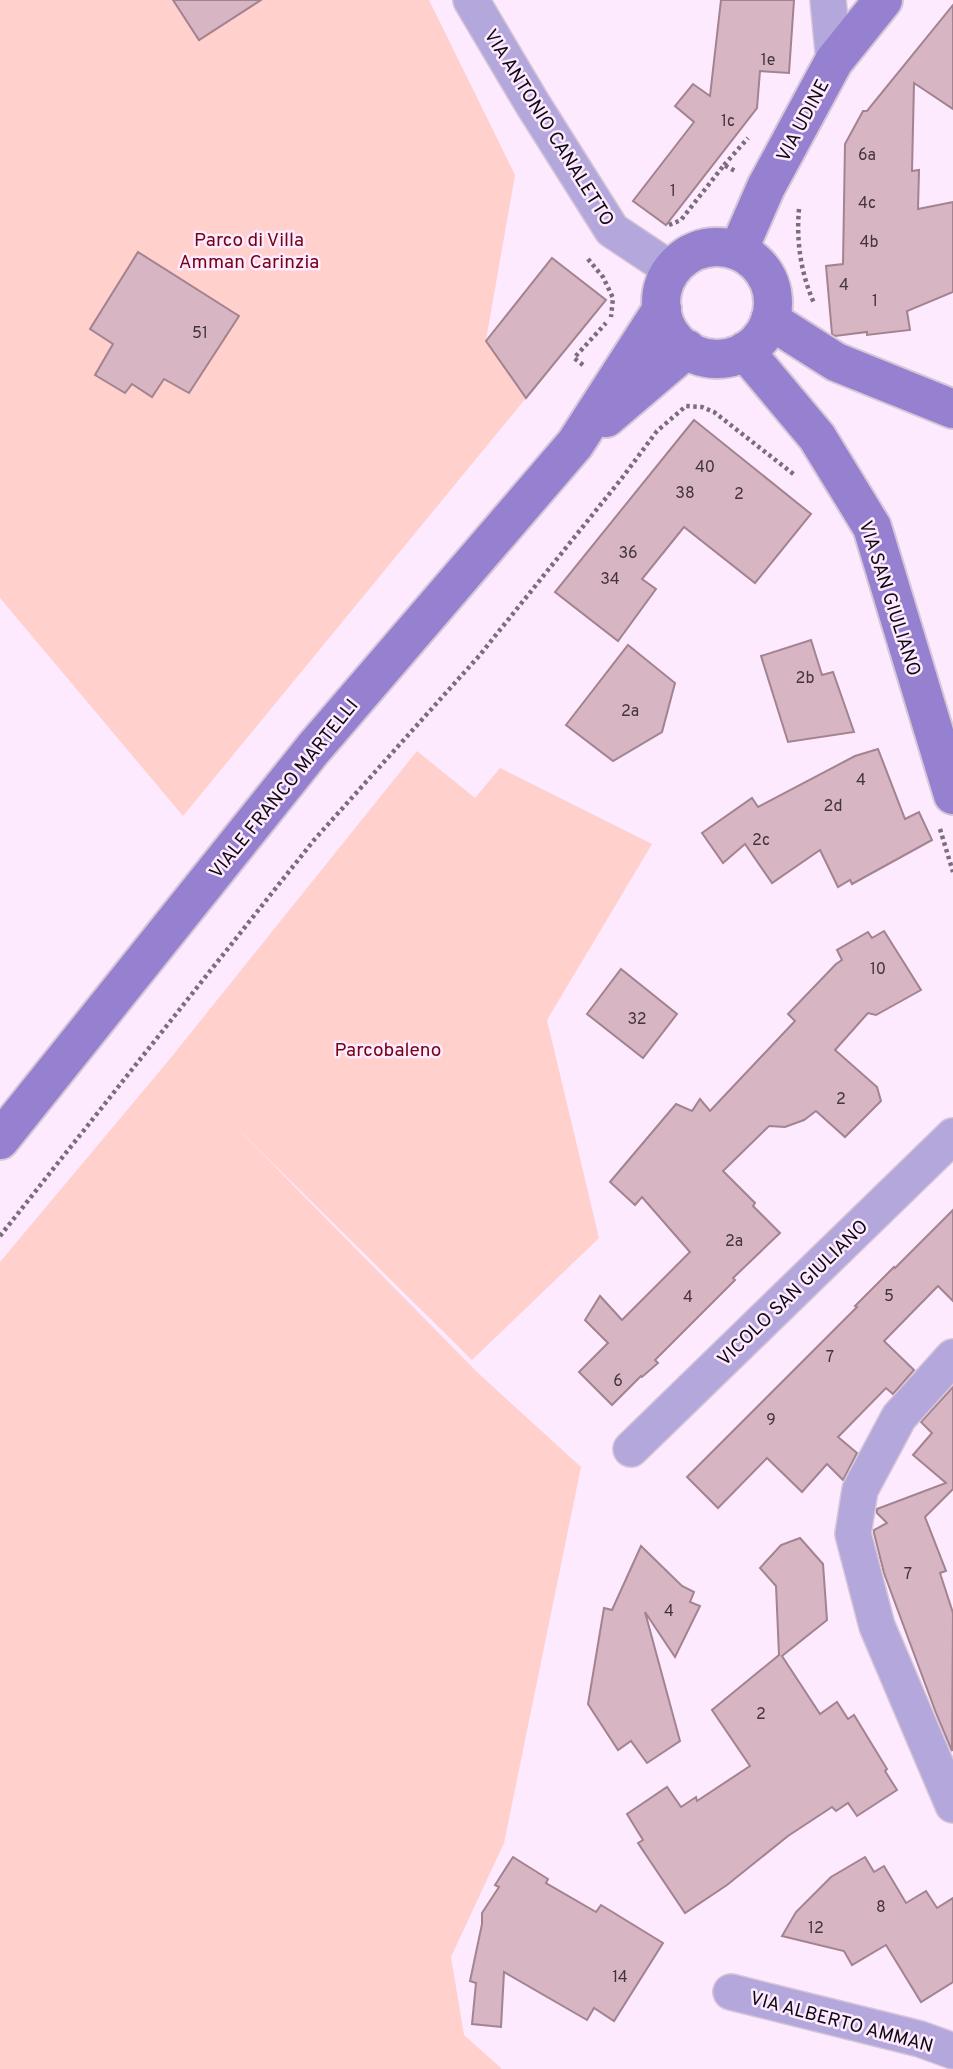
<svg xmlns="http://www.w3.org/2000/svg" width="953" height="2069" viewBox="0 0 953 2069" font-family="Overpass,sans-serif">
  <rect width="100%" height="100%" fill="#fdeafe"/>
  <g fill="#ffd0cc">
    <path d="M0 0H429L515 175 486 340 526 398 183 816 0 598Z"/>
    <path d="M417 751 475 798 500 768 652 844 547 1020 599 1238 472 1360 232 1123 478 1373 581 1467 504 1843 451 1957 464 2035 502 2069H0V1262L169 1060Z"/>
  </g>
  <g fill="#d7b5c2" stroke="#a2838f" stroke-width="2">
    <path d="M173 0H261L199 40Z"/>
    <path d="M721 0H794L789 73 760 71 757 108 666 225 633 201 694 122 675 106 693 84 710 96Z"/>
    <path d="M953 5V109L914 83 912 171 919 170 918 209 953 202V292L907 311 910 330 867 335V332L835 336 832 334 826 266 843 264 845 144 863 111H867Z"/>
    <path d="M138 252 239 316 189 393 164 379 152 397 132 384 125 393 95 375 113 344 90 329Z"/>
    <path d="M552 258 606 300 526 398 486 341Z"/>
    <path d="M694 420 811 514 755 583 684 527 642 579 656 589 618 641 555 592Z"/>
    <path d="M811 640 822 675 833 672 854 732 788 742 761 656Z"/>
    <path d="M628 645 675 683 662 732 613 761 566 725Z"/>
    <path d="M878 749 905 819 919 812 932 840 852 884 850 880 838 887 820 850 772 883 745 844 723 863 702 833 752 798 758 807 855 756Z"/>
    <path d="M884 931 921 990 876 1015 868 1013 835 1050 877 1087 881 1101 845 1137 816 1111 804 1120 785 1127 769 1126 723 1171 755 1203 753 1206 780 1233 733 1278 735 1280 655 1360 658 1363 642 1377 641 1376 612 1405 579 1372 608 1343 585 1320 600 1296 622 1320 690 1252 642 1197 635 1205 610 1182 676 1104 692 1111 700 1099 710 1111 795 1021 788 1014 836 964 842 960 837 950 868 932 872 938Z"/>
    <path d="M621 969 677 1014 643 1058 587 1014Z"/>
    <path d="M953 1210V1301L938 1286 884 1341 914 1370 893 1394 886 1388 838 1437 857 1453 843 1480 827 1464 802 1492 767 1458 718 1508 687 1477 857 1307 855 1306 894 1267 895 1268Z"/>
    <path d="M953 1387V1489L925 1517 946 1571 940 1573 953 1613 952 1751 936 1713 884 1573 874 1533V1530L887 1523 877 1513V1509L946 1483 913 1455 932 1433 921 1422Z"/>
    <path d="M800 1538 823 1564 827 1620 782 1656 820 1714 837 1702 848 1719 854 1715 887 1769 885 1771 897 1790 857 1816 848 1803 836 1811 832 1807 788 1836 727 1885 685 1913 638 1843 643 1840 627 1814 667 1787 681 1807 696 1797 697 1801 750 1766 712 1710 779 1655 776 1586 760 1568 781 1545Z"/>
    <path d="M641 1546 682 1586 694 1592 690 1602 700 1606 675 1657 645 1612 680 1741 647 1763 631 1741 618 1750 588 1704 604 1608 612 1610Z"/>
    <path d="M513 1857 548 1879 546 1883 596 1912 601 1905 663 1943 614 2021 594 2008 587 2020 504 1972 501 2027 472 2024 476 1983 470 1981 482 1924V1913L499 1887 495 1885Z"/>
    <path d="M865 1857 874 1872 884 1866 906 1903 926 1891 937 1908 953 1898V1982L921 2002 886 1945 852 1965 844 1951 782 1936 796 1912 831 1877Z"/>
  </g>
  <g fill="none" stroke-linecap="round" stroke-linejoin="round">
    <g stroke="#d7c6d8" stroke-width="38">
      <g id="minor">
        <path d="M471 0 532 103 612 230 672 270"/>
        <path d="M828 0 834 61"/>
        <path d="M953 1357 899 1417 860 1490 853 1534 877 1626 953 1805"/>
        <path d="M631 1449 953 1136"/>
        <path d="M731 1992 920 2039 953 2051"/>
      </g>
    </g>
    <g stroke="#d7c6d8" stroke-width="42">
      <g id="secondary">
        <circle cx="717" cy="303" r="56"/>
        <path d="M738 251 766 187 834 61 883 0"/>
        <path d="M770 320 836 362 953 409"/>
        <path d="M745 351 817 437 872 527 953 795"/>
        <path d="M606 418 687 349"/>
        <path d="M0 1140 313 749 575 444 662 309"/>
      </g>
    </g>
    <g stroke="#7b6e7b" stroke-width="4.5" stroke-dasharray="3.5 3.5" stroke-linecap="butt">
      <path d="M724 165 748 138"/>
      <path d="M799 209C796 241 801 274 814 303"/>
      <path d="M669 225 681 220 724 165 735 171"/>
      <path d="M588 259 603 277 613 298 611 317"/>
      <path d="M583 365 574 358 606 323"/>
      <path d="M940 829 953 872"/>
      <path d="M0 1236 314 840 479 656 622 478 657 431 686 406 702 407 714 412 796 476"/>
    </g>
    <use href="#minor" stroke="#b3a7dc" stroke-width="35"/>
    <use href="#secondary" stroke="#9581d0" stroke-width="38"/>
  </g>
  <g text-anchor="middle" stroke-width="5" stroke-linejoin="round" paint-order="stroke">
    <g font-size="16" fill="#42333c">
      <text x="768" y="65">1e</text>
      <text x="728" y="126">1c</text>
      <text x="867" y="160">6a</text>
      <text x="673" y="196">1</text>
      <text x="867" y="208">4c</text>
      <text x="869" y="247">4b</text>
      <text x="844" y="290">4</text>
      <text x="875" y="306">1</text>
      <text x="200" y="338">51</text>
      <text x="705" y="472">40</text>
      <text x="685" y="498">38</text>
      <text x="739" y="499">2</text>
      <text x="628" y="558">36</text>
      <text x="610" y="584">34</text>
      <text x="805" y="683">2b</text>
      <text x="630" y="716">2a</text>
      <text x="861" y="785">4</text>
      <text x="833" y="811">2d</text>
      <text x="761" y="845">2c</text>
      <text x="878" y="974">10</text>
      <text x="637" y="1024">32</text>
      <text x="841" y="1104">2</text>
      <text x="734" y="1246">2a</text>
      <text x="889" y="1301">5</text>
      <text x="688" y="1302">4</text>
      <text x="830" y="1362">7</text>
      <text x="618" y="1386">6</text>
      <text x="771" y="1425">9</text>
      <text x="908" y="1579">7</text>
      <text x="669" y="1616">4</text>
      <text x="761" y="1719">2</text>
      <text x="881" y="1912">8</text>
      <text x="816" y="1933">12</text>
      <text x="620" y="1982">14</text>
    </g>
    <g font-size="19" fill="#100810" stroke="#fdeafe">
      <text transform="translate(802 120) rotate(-62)" y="7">VIA UDINE</text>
      <text transform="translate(550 127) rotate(58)" y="7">VIA ANTONIO CANALETTO</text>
      <text transform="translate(891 598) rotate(72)" y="7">VIA SAN GIULIANO</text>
      <text transform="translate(283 788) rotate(-51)" y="7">VIALE FRANCO MARTELLI</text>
      <text transform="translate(792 1292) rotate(-44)" y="7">VICOLO SAN GIULIANO</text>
      <text transform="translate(842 2021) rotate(15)" y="7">VIA ALBERTO AMMAN</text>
    </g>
    <g font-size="19" fill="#730212" stroke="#fdeafe">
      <text x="249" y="246">Parco di Villa<tspan x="249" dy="22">Amman Carinzia</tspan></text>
      <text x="388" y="1056">Parcobaleno</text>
    </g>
  </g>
</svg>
